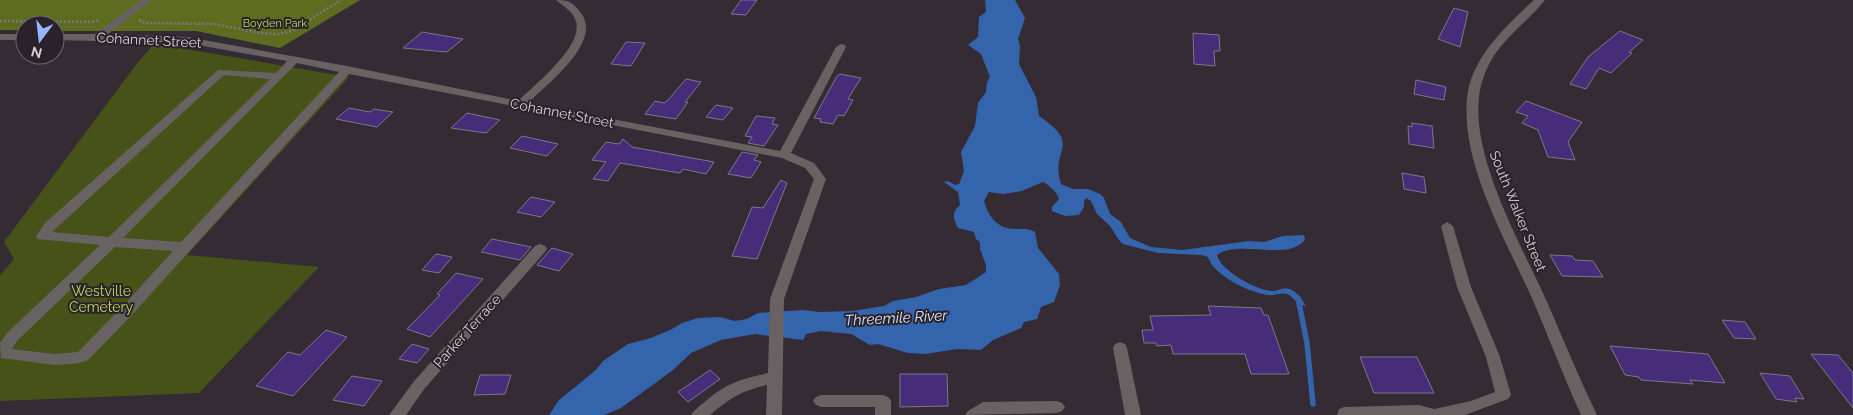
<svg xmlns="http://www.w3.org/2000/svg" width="1853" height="415" viewBox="0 0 1853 415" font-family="Raleway,sans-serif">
  <rect width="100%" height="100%" fill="#342b35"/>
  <path fill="#475218" d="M153 45 180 48 349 77 187 255 319 267 199 393 0 401V275L14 259 4 242 138 62Z"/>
  <path fill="#5e6c20" d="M0 0H360L280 48 196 31H55V25H25V30H0Z"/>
  <path fill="#3364ac" d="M985 0H1015L1025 18 1018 39 1020 46 1019 64 1036 97 1039 116C1084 146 1049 149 1061 184L1073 189H1088L1100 194 1104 198 1110 214 1121 222 1130 238 1151 247 1182 250 1249 241 1264 242 1283 236 1304 235 1305 240C1287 262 1239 239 1217 255 1220 270 1256 290 1271 291 1278 292 1282 286 1290 289 1297 292 1302 299 1306 306 1295 304 1295 298 1287 294 1281 292 1275 296 1268 295 1250 293 1213 275 1208 257L1201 255 1158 253 1123 244 1119 240 1110 226 1097 214 1091 201 1086 198 1084 202V207L1079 215 1065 216 1052 211V207L1059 199C1058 193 1048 184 1043 182L1022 191 1003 194 989 192 984 201C989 217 997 229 1016 229 1024 229 1028 228 1035 232L1038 248 1059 274 1060 285 1054 302 1041 307 1037 319 1024 322 1021 328 993 340 981 350 957 349 925 354 908 353 878 344 870 345 851 334 821 331 806 334 803 340 755 334 721 340 691 353 673 370 621 408 604 415H549L559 400 596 370 603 361 628 344 651 338 672 329 682 323 698 318 720 317 735 321 747 319 758 313 803 310 819 312 852 311 884 306 893 301 916 297 939 289 966 285 986 272V265L980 249V242L976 239 974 232 958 228C953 219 951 212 960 205L958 192 944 182 948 181 955 185 959 184 964 171 961 152 975 126 978 103 986 92 987 82 990 77 981 54 968 45 978 37 979 17 986 12Z"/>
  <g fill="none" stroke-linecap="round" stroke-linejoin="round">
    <path stroke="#3364ac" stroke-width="5.5" d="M1298 298 1307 343 1313 404"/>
  </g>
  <g fill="#472c7a" stroke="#7b7886">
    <path d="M741 0H757L746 15 731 14Z"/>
    <path d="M1454 8 1468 12 1460 47 1438 39Z"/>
    <path d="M1620 31 1643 40 1629 52 1632 53 1611 73 1599 68 1586 89 1570 84 1588 57Z"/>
    <path d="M422 32 463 39 447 52 403 48Z"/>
    <path d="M1193 33 1219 35 1220 51H1214L1215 66 1194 64Z"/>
    <path d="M626 42 645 43 631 66 611 64Z"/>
    <path d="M840 74 861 78 848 99 853 100 844 116 838 115 833 124 820 122 821 119 814 118 837 76Z"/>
    <path d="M686 79 701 82 685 102H688L676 119 645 114 655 101 664 103 668 100Z"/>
    <path d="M1416 80 1446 87 1444 100 1414 94Z"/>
    <path d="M1526 101 1582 122 1568 142 1575 160 1548 157 1538 130 1522 123 1528 116 1516 112Z"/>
    <path d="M716 105 733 108 723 120 706 117Z"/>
    <path d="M349 108 370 112 374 109 393 112 377 127 336 119Z"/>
    <path d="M467 113 500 120 486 133 451 128Z"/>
    <path d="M756 116 775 118 772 124 778 125 764 146 748 143 752 137 745 136Z"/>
    <path d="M1412 123 1432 126 1434 148 1409 144 1408 126 1412 127Z"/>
    <path d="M522 136 558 144 547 156 510 148Z"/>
    <path d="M623 139 632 147 714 162 706 174 683 169 680 173 620 163 608 181 593 179 606 162 592 160 606 142 619 144Z"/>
    <path d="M742 152 758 155 754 160 761 162 751 178 728 174Z"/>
    <path d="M1402 173 1424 177 1426 193 1404 189Z"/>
    <path d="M781 180 787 183 757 259 732 256 752 207 763 208Z"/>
    <path d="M531 197 555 202 541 217 517 212Z"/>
    <path d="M492 239 531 247 520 260 481 252Z"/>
    <path d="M552 248 573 254 559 271 537 265Z"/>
    <path d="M436 254 452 257 439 273 422 270Z"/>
    <path d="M1550 255 1572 256 1575 260 1593 261 1603 277 1562 276Z"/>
    <path d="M456 273 483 279 430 337 407 329 440 295 437 294Z"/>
    <path d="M1208 306 1261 308 1264 315H1268L1289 374H1251L1245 354H1173L1171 345 1157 346 1156 343H1144L1142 330H1153L1150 316 1211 315Z"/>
    <path d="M1722 320 1745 322 1756 339 1734 338Z"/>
    <path d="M326 330 347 337 293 396 256 386 288 352 300 355Z"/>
    <path d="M412 344 429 349 417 363 399 359Z"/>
    <path d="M1610 346 1708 354 1725 383 1690 380 1693 384 1641 380 1639 377 1625 375Z"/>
    <path d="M1811 354 1838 355 1853 373V408Z"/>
    <path d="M1360 357H1417L1434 393H1374Z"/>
    <path d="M710 370 720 379 688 402 678 392Z"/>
    <path d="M1760 373 1790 376 1804 399 1795 398 1797 402 1776 399Z"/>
    <path d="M900 374H947L948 406 900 407Z"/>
    <path d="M480 375H511L505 394 474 395Z"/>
    <path d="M352 376 382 381 364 406 333 400Z"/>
  </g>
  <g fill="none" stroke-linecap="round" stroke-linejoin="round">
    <g stroke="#7d767e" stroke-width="2.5" stroke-dasharray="2 2" stroke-linecap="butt">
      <path d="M139 20 146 23 215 24 260 33 279 34 292 31 341 0"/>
      <path d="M0 21 90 22 100 20"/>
    </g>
    <g fill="#696263" fill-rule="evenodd">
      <path d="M141 0H152L108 34 187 37 347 66 518 101C534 85 587 44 575 19 571 10 563 6 556 0 570 0 573 3 581 13 603 42 547 84 528 103L780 151 836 47 841 44 845 45 846 47 791 153 814 163 826 179 784 299 782 415H766L767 385C741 391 730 398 710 415H691L694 411C722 386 731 381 768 373L770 299 814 179 805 168 782 158 349 74 132 315 87 361 73 364 54 365 1 358 0 343 7 333 100 245 37 239 36 236 45 223 218 70 276 73 287 61 187 43 55 40V34H95ZM297 63 339 72 181 242 123 238ZM224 75 270 79 109 237 52 232ZM115 247 173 251 122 307 78 352 54 354 12 349 17 341Z"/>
      <path d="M1534 0H1545C1523 27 1497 41 1484 76 1459 140 1522 245 1548 304 1564 341 1579 378 1597 415H1581C1564 378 1550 340 1534 303 1507 241 1457 160 1468 91 1475 54 1508 24 1534 0Z"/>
      <rect x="0" y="34" width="25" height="6"/>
      <path d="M1447 222 1453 226 1471 287 1500 357 1511 395 1508 399 1465 415H1337L1339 409 1344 407 1419 405 1434 409 1471 401 1495 392 1486 357 1457 287 1441 226Z"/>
      <path d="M540 244 545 246 547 249 545 252 425 388 406 415H389L415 380 535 246Z"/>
      <path d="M1120 342 1125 344 1127 348 1141 415H1125L1113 348 1115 344Z"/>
      <path d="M821 395H883L888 397 891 401V415H875V407H821L816 405 813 401 816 397Z"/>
      <path d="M1057 401 1062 403 1065 407 1062 411 1057 413 965 415 968 411 983 402Z"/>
    </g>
  </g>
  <g text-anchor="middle" stroke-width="4" stroke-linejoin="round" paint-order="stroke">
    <g font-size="11" fill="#bfd857" stroke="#2a222b">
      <text x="275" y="27">Boyden Park</text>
    </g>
    <g font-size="14" fill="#d5cfd5" stroke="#2a222b">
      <text transform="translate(149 40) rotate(3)" y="5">Cohannet Street</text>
      <text transform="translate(562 113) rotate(11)" y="5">Cohannet Street</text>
      <text transform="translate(1518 211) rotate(68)" y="5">South Walker Street</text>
      <text transform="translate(467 331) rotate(-48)" y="5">Parker Terrace</text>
    </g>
    <g font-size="14" fill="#bfd857" stroke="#2a222b">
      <text x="101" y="296">Westville<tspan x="101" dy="16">Cemetery</tspan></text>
    </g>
    <g font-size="15" font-style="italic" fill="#d7e5f9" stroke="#2a222b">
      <text transform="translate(896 318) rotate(-3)" y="5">Threemile River</text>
    </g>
  </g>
  <g transform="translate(40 40) rotate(195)"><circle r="24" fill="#2a222b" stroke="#6e676f"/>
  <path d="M0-4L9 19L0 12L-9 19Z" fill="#97b6fd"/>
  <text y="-8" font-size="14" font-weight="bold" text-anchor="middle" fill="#d5cfd5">N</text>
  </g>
</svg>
